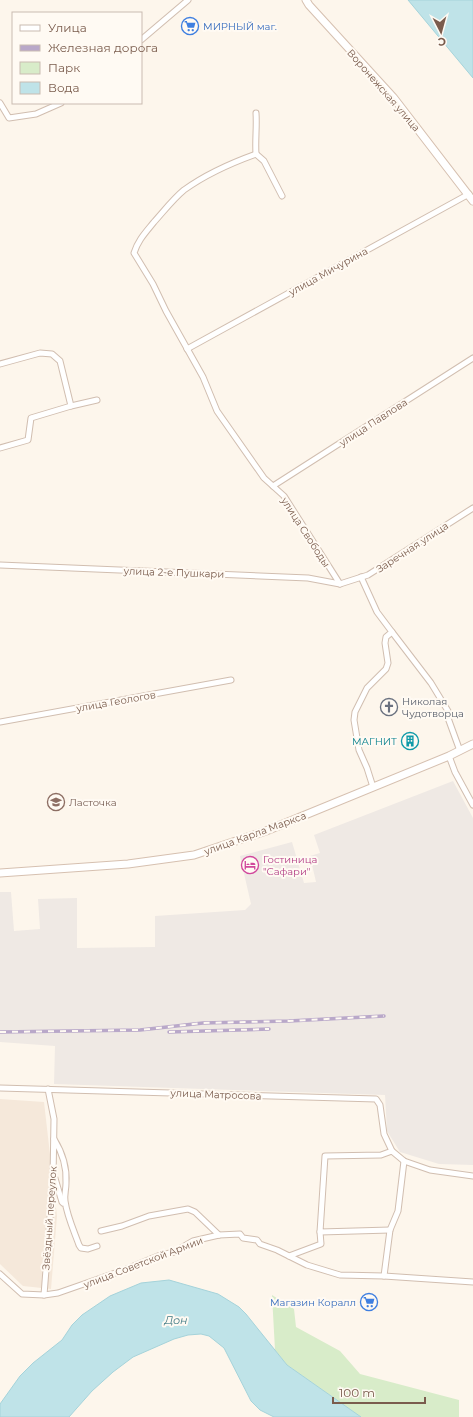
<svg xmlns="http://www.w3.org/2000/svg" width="473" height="1417" viewBox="0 0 473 1417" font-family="Montserrat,sans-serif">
  <rect width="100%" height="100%" fill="#fdf6ec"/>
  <path fill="#f5e8da" d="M0 1099 44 1102 57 1216 51 1289 23 1286 0 1264Z"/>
  <path fill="#efe9e4" d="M453 781 473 818V1165L439 1164 400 1152 387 1131 385 1095 54 1084 55 1046 0 1042V892H11L14 931 40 929 38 899 77 898V948L155 947V916L245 910 251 904 240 856 292 842 304 883 316 882 310 856 320 853 314 835Z"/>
  <path fill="#d8ecc9" d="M272 1295 294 1309 296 1327 340 1351 360 1374 459 1400V1417H361L358 1415 287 1365 275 1350Z"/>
  <g fill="#bfe3e8" stroke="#a5d3da">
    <path d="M408 0H473V78Z"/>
    <path d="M169 1280 218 1294 239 1307 246 1314 258 1329 287 1365 361 1417H274L260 1410 251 1401 224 1348 209 1336 201 1334 188 1335 174 1339 133 1357 113 1372 92 1391 69 1417H0V1404L20 1376 33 1363 62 1340 72 1325 82 1315 110 1296 141 1283Z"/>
  </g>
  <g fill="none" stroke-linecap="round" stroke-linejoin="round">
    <g stroke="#d1beb0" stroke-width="7">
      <g id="street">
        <path d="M141 40 188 0"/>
        <path d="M0 103 9 118 36 114 61 103"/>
        <path d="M256 113C257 127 255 140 256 154"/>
        <path d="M282 196 264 161 256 154C231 163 206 174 184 190 173 199 164 211 154 222 146 232 138 240 134 253L153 284 166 311 203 377 217 411 264 478 284 496 340 584"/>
        <path d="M187 349 469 194"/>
        <path d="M0 364 40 353 52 354 60 361 71 406 31 418 28 440 0 448"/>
        <path d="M71 406 97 400"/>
        <path d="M273 486 473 358"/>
        <path d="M0 565 308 578 340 584 368 575 473 508"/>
        <path d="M361 577 377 612 392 632 386 637 385 643 388 663 386 669 367 688 355 712 354 720 359 750 367 768 373 787"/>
        <path d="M392 632 431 683 448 711V718L460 751"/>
        <path d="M0 722 231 680"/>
        <path d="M449 756 455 772 473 805"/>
        <path d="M0 1088 376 1099 380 1105 384 1134 392 1151"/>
        <path d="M54 1139C62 1152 67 1168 66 1183 66 1190 64 1195 65 1201 67 1216 74 1231 79 1245L81 1248 88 1249 97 1246"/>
        <path d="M54 1175 62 1202 63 1203"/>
        <path d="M390 1230 320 1232 325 1156 381 1155 392 1151 404 1161 430 1170 473 1176"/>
        <path d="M101 1231 122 1226 149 1216 188 1209 195 1212 219 1235"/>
        <path d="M289 1256 321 1244 320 1232"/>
        <path d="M0 1274 22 1294 44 1295 53 1180 54 1119 48 1089"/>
        <path d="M384 1276 473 1282"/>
        <path d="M44 1295 58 1293 124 1270 158 1256 174 1252 193 1241 219 1235 240 1234 243 1238 257 1240 260 1244 277 1250 307 1265 340 1275 384 1276 390 1230 398 1211 404 1161"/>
      </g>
    </g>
    <g stroke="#d6c0b0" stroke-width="9">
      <g id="secondary">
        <path d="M306 0 309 5 393 97 473 201"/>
        <path d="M0 873 128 864 194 855 266 831 449 756 473 744"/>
      </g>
    </g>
    <use href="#street" stroke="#fff" stroke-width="5"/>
    <use href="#secondary" stroke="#fff" stroke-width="7"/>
    <g stroke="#b9a8c9" stroke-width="3.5">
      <g id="rail">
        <path d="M0 1032 140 1030 203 1023 289 1021 384 1016"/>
        <path d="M169 1032 269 1029"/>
      </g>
    </g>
    <use href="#rail" stroke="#fffaf3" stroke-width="2" stroke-dasharray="6" stroke-linecap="butt"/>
  </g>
  <defs>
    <g id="supermarket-ring" transform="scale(0.9)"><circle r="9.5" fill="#fffaf3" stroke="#3f7fe0" stroke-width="1.5"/><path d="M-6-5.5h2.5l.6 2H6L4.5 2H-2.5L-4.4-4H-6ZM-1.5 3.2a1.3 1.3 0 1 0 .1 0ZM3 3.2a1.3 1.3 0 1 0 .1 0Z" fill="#3f7fe0"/></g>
    <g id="church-ring" transform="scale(0.9)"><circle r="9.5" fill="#fffaf3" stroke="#6b7280" stroke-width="1.5"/><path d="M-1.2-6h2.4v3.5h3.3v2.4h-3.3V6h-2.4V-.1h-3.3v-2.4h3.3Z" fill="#6b7280"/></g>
    <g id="building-ring" transform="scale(0.9)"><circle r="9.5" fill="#fffaf3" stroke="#0f9aa8" stroke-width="1.5"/><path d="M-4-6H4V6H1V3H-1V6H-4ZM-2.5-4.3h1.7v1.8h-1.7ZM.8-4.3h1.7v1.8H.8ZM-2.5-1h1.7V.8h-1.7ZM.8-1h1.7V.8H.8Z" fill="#0f9aa8"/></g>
    <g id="school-ring" transform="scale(0.9)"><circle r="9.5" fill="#fffaf3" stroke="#8d6e63" stroke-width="1.5"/><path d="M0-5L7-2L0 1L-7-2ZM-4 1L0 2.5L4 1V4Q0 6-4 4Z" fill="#8d6e63"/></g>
    <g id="hotel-ring" transform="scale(0.9)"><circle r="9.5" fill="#fffaf3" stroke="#d1479c" stroke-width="1.5"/><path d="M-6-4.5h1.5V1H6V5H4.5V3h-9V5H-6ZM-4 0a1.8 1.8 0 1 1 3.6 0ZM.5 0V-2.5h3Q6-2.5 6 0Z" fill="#d1479c"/></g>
  </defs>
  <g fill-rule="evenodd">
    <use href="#supermarket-ring" x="190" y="26"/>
    <use href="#church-ring" x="389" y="707"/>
    <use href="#building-ring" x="410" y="741"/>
    <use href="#school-ring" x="56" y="802"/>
    <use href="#hotel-ring" x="250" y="865"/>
    <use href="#supermarket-ring" x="369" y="1302"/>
  </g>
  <g text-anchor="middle" stroke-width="4" stroke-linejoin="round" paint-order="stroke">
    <g font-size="10" fill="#366cbe" stroke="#fffaf3" text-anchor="start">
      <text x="203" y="30">МИРНЫЙ маг.</text>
      <text x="356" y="1306" text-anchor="end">Магазин Коралл</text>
    </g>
    <g font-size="10" fill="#7a5c4d" stroke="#fffaf3">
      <text transform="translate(384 90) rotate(49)" y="4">Воронежская улица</text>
      <text transform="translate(328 271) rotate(-29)" y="4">улица Мичурина</text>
      <text transform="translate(373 422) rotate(-33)" y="4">улица Павлова</text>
      <text transform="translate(306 532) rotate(57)" y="4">улица Свободы</text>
      <text transform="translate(412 547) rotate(-33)" y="4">Заречная улица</text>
      <text transform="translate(174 572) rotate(2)" y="4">улица 2-е Пушкари</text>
      <text transform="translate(116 701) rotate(-10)" y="4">улица Геологов</text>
      <text transform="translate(255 833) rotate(-20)" y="4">улица Карла Маркса</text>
      <text transform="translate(216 1094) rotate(2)" y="4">улица Матросова</text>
      <text transform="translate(49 1218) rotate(-86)" y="4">Звёздный переулок</text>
      <text transform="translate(143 1262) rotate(-21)" y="4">улица Советской Армии</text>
    </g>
    <g font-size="10" fill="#5b616d" stroke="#fffaf3" text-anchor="start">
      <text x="402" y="705">Николая<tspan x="402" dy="12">Чудотворца</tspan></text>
    </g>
    <g font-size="10" fill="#0d838f" stroke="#fffaf3" text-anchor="end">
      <text x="397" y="745">МАГНИТ</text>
    </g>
    <g font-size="10" fill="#785e54" stroke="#fffaf3" text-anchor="start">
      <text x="69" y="806">Ласточка</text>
    </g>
    <g font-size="10" fill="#b23c85" stroke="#fffaf3" text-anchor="start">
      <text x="263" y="863">Гостиница<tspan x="263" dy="12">"Сафари"</tspan></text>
    </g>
    <g font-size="11" font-style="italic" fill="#437c86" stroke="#fffaf3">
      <text transform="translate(176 1320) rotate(1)" y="4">Дон</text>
    </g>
  </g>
  <rect x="12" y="12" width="130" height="92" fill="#fffaf3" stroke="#cabbb1"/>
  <rect x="20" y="25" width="20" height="6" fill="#ffffff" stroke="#cabbb1"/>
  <text x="48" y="32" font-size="12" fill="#7a5c4d">Улица</text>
  <rect x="20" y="45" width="20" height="6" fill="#b9a8c9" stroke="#cabbb1"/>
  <text x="48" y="52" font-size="12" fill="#7a5c4d">Железная дорога</text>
  <rect x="20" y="62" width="20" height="12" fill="#d8ecc9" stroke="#cabbb1"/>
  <text x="48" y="72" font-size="12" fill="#7a5c4d">Парк</text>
  <rect x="20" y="82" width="20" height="12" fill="#bfe3e8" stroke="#cabbb1"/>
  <text x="48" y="92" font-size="12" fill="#7a5c4d">Вода</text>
  <g transform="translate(441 32) rotate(174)" stroke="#fffaf3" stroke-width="3" paint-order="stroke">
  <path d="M0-3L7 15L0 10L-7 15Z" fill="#7a5c4d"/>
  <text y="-6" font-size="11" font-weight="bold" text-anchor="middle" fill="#7a5c4d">С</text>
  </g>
  <path d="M333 1397v6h92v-6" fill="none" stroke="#7a5c4d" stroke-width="2"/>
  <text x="339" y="1397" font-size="12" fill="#7a5c4d" stroke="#fffaf3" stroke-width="3" paint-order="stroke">100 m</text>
</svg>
